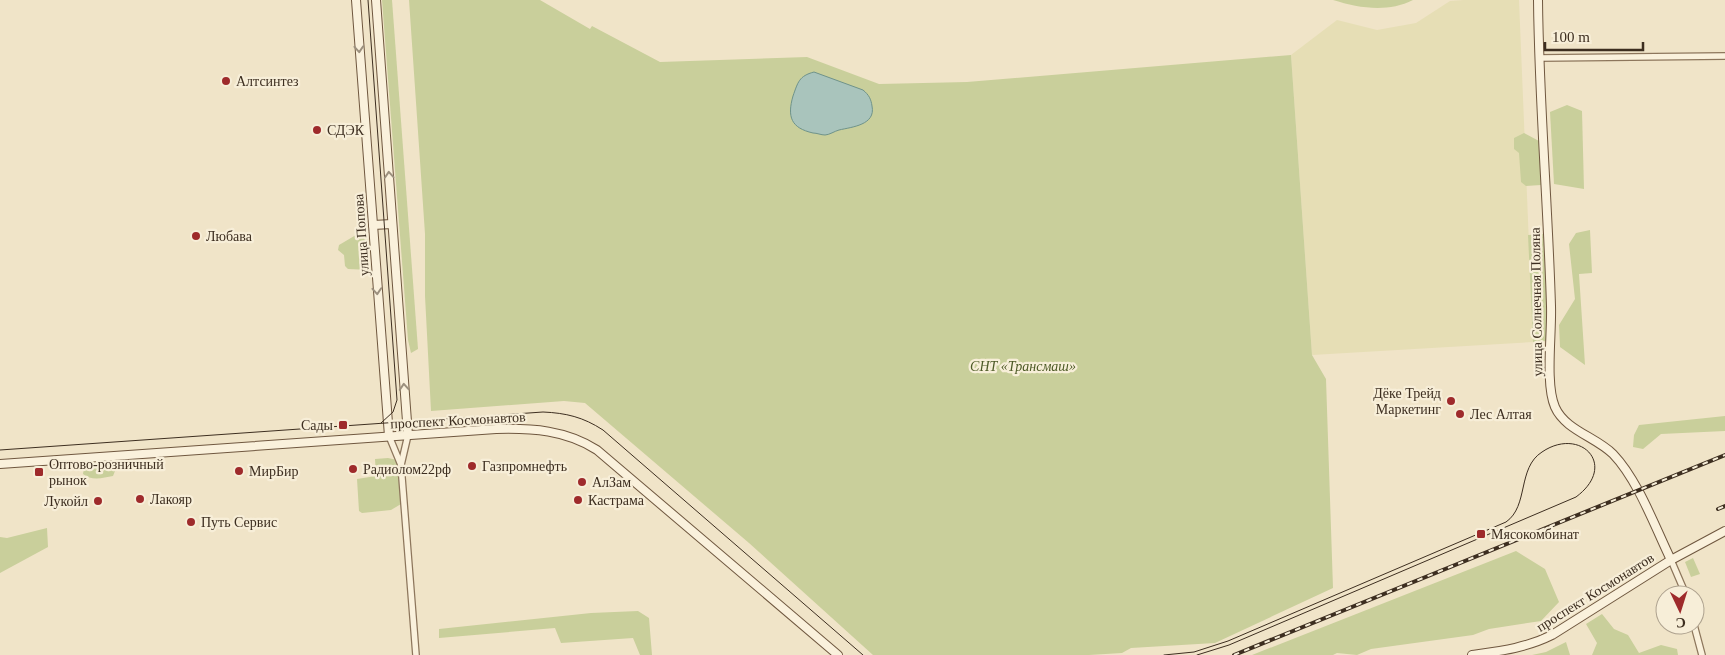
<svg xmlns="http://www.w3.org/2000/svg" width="1725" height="655" viewBox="0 0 1725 655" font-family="Georgia,serif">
  <rect width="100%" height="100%" fill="#f0e4c8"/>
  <path fill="#e6deb5" d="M1464 0H1519L1533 342 1312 355 1291 55 1337 20 1377 30 1416 23 1450 1Z"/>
  <g fill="#c9cf9b">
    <path d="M382 0H392L418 349 411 353 408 340Z"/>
    <path d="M409 0H540L590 29 592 26 660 62 807 57 879 84 967 82 1291 55 1312 355 1326 379 1333 588 1215 643 1131 648 1122 653 1089 655H873L749 543 585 403 564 401 431 411 425 296V234Z"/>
    <path d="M1333 0H1413C1387 13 1359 8 1333 0Z"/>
    <path d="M1567 105 1582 111 1584 189 1554 184 1550 112Z"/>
    <path d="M1524 133 1539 141 1541 185 1526 186 1521 182 1519 153 1514 149V138Z"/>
    <path d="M1590 230 1592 273 1579 274 1585 365 1560 347 1559 325 1575 299 1569 244 1576 233Z"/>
    <path d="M365 234 367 236 370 270 348 269 345 266 344 255 338 250 339 245 356 235Z"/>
    <path d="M1544 234 1548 341 1533 342 1528 235Z"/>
    <path d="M1725 416V431L1661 434 1643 449 1633 447 1634 435 1639 425Z"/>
    <path d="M388 458 397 460 401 504 391 510 362 513 359 511 357 479 376 476 375 459Z"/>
    <path d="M116 464 117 466 113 476C103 478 91 481 83 474L84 467Z"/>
    <path d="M47 528 48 547 0 573V537L7 538Z"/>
    <path d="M1516 551 1545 569 1559 602 1541 621 1489 629 1473 635 1371 649 1357 655 1337 653 1333 655H1252Z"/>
    <path d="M1693 558 1700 574 1691 577 1685 562Z"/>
    <path d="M638 611 649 618 652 655H640L633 638 561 643 555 628 439 638V629L591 613Z"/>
    <path d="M1602 614 1614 629 1628 635 1639 653 1661 645 1677 649 1678 655H1592L1597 643 1586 624Z"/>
    <path d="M1566 642 1570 655H1532L1546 652Z"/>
  </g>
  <path fill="#a9c4bc" stroke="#6f938a" d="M814 72 863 90C869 95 871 99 872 106 876 125 852 127 839 130 835 131 829 135 825 135 821 135 817 133 813 133 791 128 787 117 793 96 798 82 799 76 814 72Z"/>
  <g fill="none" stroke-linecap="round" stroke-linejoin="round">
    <g stroke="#8d765c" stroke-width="8">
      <g id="street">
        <path d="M1539 58 1725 56"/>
        <path d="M408 435 401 465 416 655"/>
        <path d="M389 436 401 465"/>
        <path d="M1671 560 1686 595"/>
        <path d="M1694 625 1702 655"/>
      </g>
    </g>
    <g stroke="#6f573f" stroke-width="10">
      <g id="secondary">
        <path d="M356 0 389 436"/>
        <path d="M376 0 408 435"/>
        <path d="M1538 0C1539 102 1548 204 1551 306 1552 334 1545 384 1555 407 1565 430 1596 437 1613 454 1638 480 1655 527 1671 560"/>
        <path d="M373 225 392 224"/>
        <path d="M0 464 496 429C532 428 566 430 597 450L838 655"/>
        <path d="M1472 655C1500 651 1526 648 1552 635L1671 560 1725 531"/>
      </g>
    </g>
    <use href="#street" stroke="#faf1dc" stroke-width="5.5"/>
    <use href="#secondary" stroke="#faf1dc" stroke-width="8"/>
    <g stroke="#3d2e20" stroke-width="1">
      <path d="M368 0 397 400 393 412 381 423"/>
      <path d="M0 450 543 412C566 413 583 417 603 430L863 655"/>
      <path d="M1164 655 1194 652 1228 641 1506 522C1529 506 1517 468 1542 452 1580 426 1619 465 1576 497L1229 645 1197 655"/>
    </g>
    <g stroke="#3d2e20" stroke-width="4">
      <g id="rail">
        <path d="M1718 509 1725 506"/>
        <path d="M1234 655 1725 455"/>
      </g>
    </g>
    <use href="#rail" stroke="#f7eed8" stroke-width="2" stroke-dasharray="5.5" stroke-linecap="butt"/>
  </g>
  <defs><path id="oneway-chevron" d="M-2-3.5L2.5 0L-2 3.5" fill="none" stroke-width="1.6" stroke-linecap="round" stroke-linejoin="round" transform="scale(1.25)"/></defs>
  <g stroke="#9c907e">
    <use href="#oneway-chevron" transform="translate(359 49) rotate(86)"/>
    <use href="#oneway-chevron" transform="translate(389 175) rotate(-94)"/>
    <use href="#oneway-chevron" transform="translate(377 291) rotate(86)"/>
    <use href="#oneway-chevron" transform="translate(404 387) rotate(-94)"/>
  </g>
  <g fill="#9e2a2b" stroke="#f7eed8" stroke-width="2">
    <circle cx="226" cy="81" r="5"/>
    <circle cx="317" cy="130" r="5"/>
    <circle cx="196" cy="236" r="5"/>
    <circle cx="1451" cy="401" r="5"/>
    <circle cx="1460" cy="414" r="5"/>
    <rect x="338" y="420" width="10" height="10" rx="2.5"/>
    <circle cx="472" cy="466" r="5"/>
    <circle cx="353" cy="469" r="5"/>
    <circle cx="239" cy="471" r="5"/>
    <rect x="34" y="467" width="10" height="10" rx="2.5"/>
    <circle cx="582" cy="482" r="5"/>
    <circle cx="140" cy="499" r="5"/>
    <circle cx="578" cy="500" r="5"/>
    <circle cx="98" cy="501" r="5"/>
    <circle cx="191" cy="522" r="5"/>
    <rect x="1476" y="529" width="10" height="10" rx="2.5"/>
  </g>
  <g text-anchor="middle" stroke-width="4.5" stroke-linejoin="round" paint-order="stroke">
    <g font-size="14" fill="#3d2e20" stroke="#f7eed8" text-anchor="start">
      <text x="236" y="86">Алтсинтез</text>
      <text x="327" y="135">СДЭК</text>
      <text x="206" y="241">Любава</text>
      <text x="1441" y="398" text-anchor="end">Дёке Трейд<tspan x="1441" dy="16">Маркетинг</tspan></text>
      <text x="1470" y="419">Лес Алтая</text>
      <text x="333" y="430" text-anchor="end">Сады</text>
      <text x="49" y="469">Оптово-розничный<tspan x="49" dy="16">рынок</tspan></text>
      <text x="482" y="471">Газпромнефть</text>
      <text x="363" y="474">Радиолом22рф</text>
      <text x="249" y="476">МирБир</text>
      <text x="592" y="487">АлЗам</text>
      <text x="150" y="504">Лакояр</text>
      <text x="588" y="505">Кастрама</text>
      <text x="88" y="506" text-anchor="end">Лукойл</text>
      <text x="201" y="527">Путь Сервис</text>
      <text x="1491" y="539">Мясокомбинат</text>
    </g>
    <g font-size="14" fill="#3d2e20" stroke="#f7eed8">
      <text transform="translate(361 235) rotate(-94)" y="5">улица Попова</text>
      <text transform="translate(1536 302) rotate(-91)" y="5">улица Солнечная Поляна</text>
      <text transform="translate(458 420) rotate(-3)" y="5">проспект Космонавтов</text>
      <text transform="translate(1595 592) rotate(-32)" y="5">проспект Космонавтов</text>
    </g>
    <g font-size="14" font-style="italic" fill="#4d5a26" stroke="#f7eed8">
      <text x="1023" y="371">СНТ «Трансмаш»</text>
    </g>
  </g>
  <g transform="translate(1680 610) rotate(176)"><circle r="24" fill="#f7eed8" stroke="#ada18e"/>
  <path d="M0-4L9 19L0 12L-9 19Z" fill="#9e2a2b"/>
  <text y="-8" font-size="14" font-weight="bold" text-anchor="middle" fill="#3d2e20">С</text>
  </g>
  <path d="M1545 42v8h98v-8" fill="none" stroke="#3d2e20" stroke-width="2.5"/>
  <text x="1552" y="42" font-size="15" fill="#3d2e20" stroke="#f7eed8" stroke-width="4" paint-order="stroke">100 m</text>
</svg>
